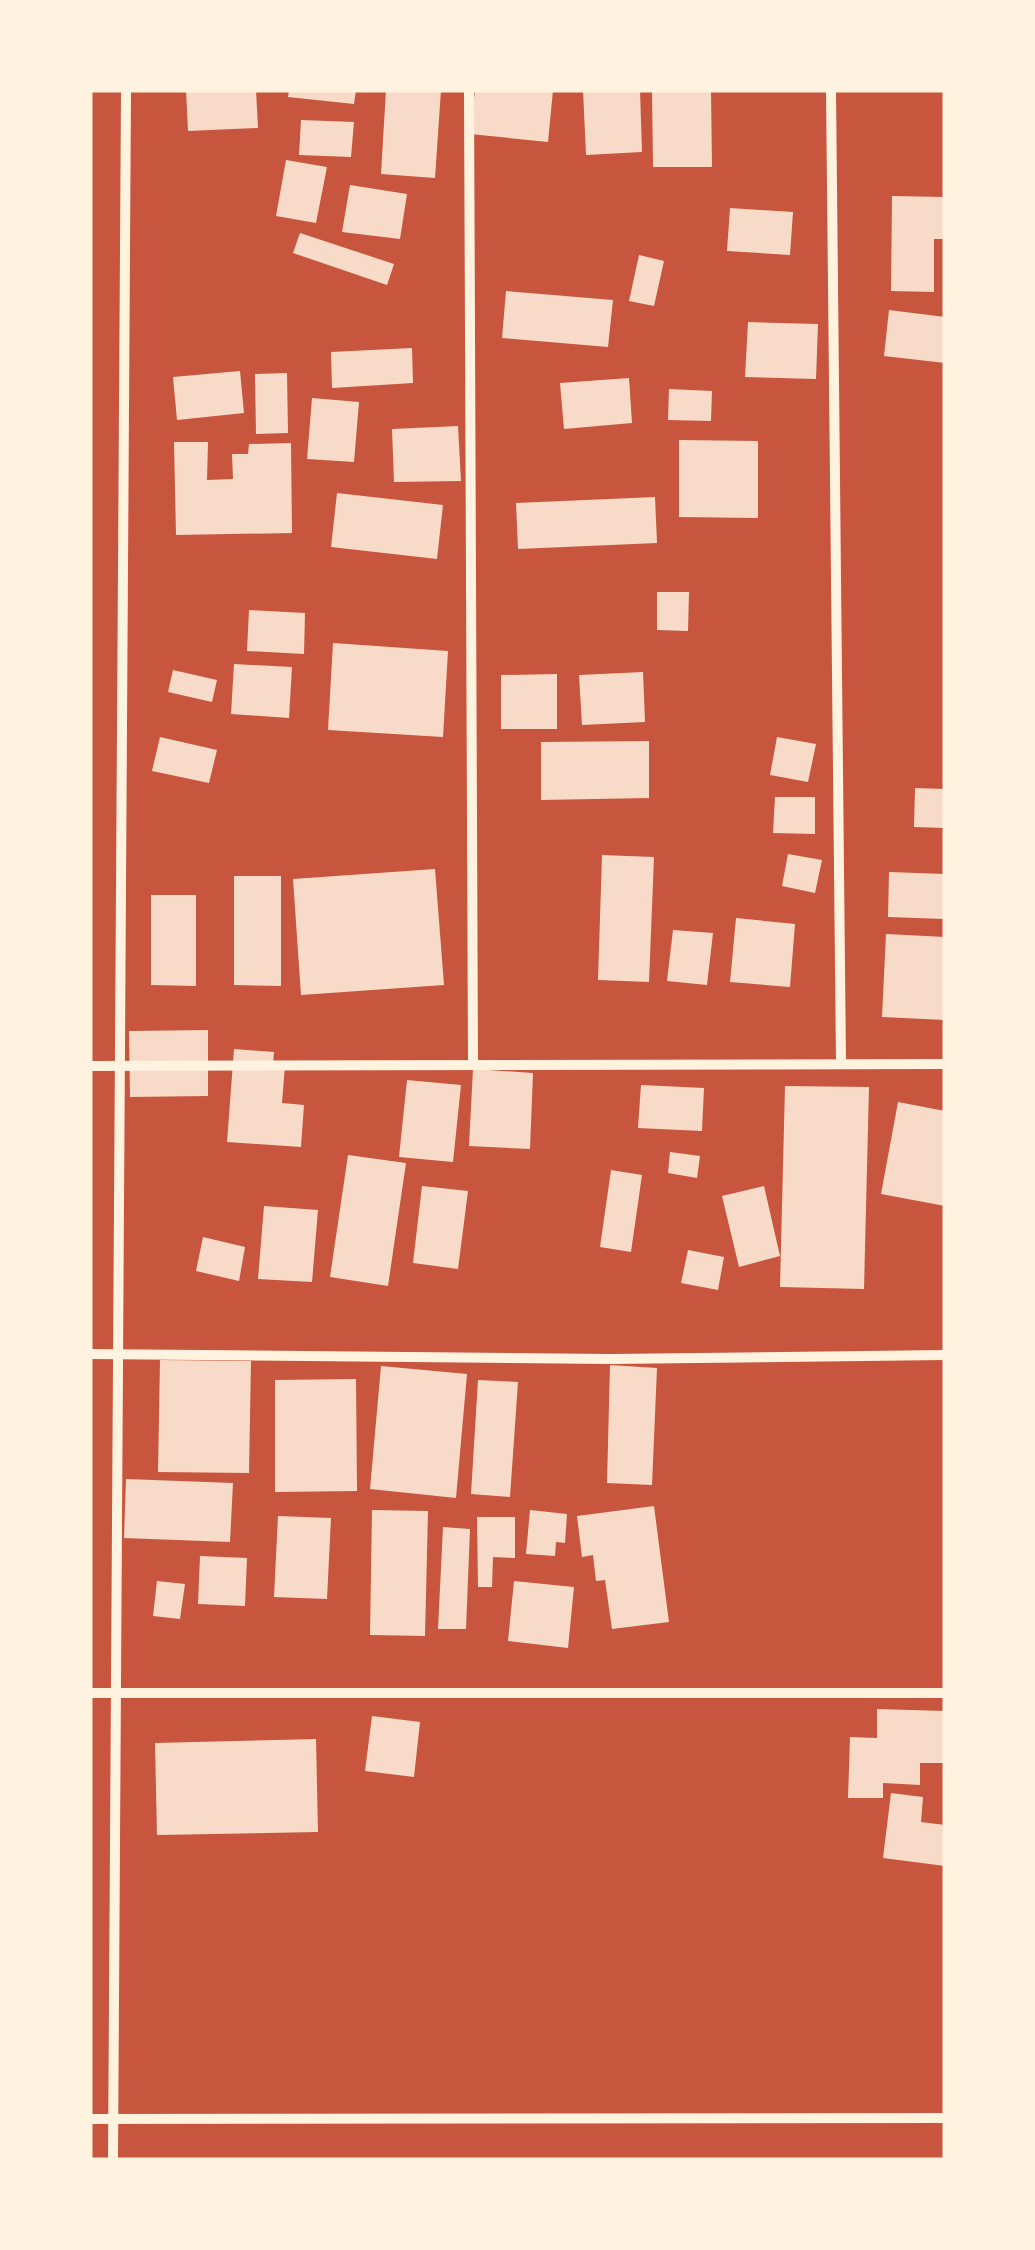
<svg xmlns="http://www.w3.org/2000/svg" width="1035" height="2250" viewBox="0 0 1035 2250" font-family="'Alegreya Sans',sans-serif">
  <rect width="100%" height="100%" fill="#c8553d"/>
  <g fill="#f7dbc8">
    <path d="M186 90H256L258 128 188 131Z"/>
    <path d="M289 90H356L354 104 288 97Z"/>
    <path d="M386 90H441L435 178 381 174Z"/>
    <path d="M475 90H553L548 142 470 134Z"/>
    <path d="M583 90H640L642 152 586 155Z"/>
    <path d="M652 90H711L712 167H653Z"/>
    <path d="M301 120 354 122 351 157 299 155Z"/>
    <path d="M286 160 327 167 316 223 276 216Z"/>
    <path d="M350 185 407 194 400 239 342 232Z"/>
    <path d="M892 196 945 197V239H934V292L891 291Z"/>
    <path d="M730 208 793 212 790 255 727 251Z"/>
    <path d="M300 233 394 264 387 285 293 253Z"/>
    <path d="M639 255 664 261 654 306 629 301Z"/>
    <path d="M506 291 613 300 608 347 502 338Z"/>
    <path d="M889 310 945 317V363L884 356Z"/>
    <path d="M748 322 818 324 816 379 745 377Z"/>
    <path d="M412 348 413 383 332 388 331 352Z"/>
    <path d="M240 371 244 413 177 420 173 377Z"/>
    <path d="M287 373 288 433 256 434 255 374Z"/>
    <path d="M629 378 632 423 564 429 560 383Z"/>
    <path d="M669 389 712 391 711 421 668 420Z"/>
    <path d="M312 398 359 402 354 462 307 459Z"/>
    <path d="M458 426 461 481 394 482 392 429Z"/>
    <path d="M679 440 758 441V518L679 517Z"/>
    <path d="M174 442H208L207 480 233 479 232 454H248L249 444 291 443 292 533 176 535Z"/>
    <path d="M337 493 443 505 437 559 331 547Z"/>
    <path d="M655 497 657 543 518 549 516 503Z"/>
    <path d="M657 592H689L688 631 657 630Z"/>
    <path d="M249 610 305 613 304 654 247 651Z"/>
    <path d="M333 643 448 651 443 737 328 730Z"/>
    <path d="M234 664 292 667 289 718 231 714Z"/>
    <path d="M173 670 217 680 212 702 168 692Z"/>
    <path d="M643 672 645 722 582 725 579 675Z"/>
    <path d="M557 674V729H501V675Z"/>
    <path d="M160 737 217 750 209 783 152 771Z"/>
    <path d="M777 737 816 744 808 782 770 775Z"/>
    <path d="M649 741V798L541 800V742Z"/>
    <path d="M915 788 945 789V828L914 827Z"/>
    <path d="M775 797H815V834L773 833Z"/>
    <path d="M788 854 822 860 815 893 782 886Z"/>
    <path d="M602 855 654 857 649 982 598 980Z"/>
    <path d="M435 869 444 985 301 995 293 879Z"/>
    <path d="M889 872 945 874V919L888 917Z"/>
    <path d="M234 876H281V986L234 985Z"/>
    <path d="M151 895H196V986L151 985Z"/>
    <path d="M736 918 795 924 790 987 730 982Z"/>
    <path d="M673 930 713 933 707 985 667 981Z"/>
    <path d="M886 934 945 937V1020L882 1017Z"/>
    <path d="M208 1030V1096L130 1097 129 1031Z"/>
    <path d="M234 1049 274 1052 273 1063 285 1065 282 1103 304 1105 301 1147 227 1142Z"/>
    <path d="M473 1069 533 1073 530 1149 469 1146Z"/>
    <path d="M407 1080 461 1085 453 1162 399 1157Z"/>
    <path d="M641 1085 704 1088 702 1131 638 1128Z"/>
    <path d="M785 1086 869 1087 864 1289 780 1287Z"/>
    <path d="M898 1102 945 1111V1206L881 1194Z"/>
    <path d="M670 1152 700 1156 697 1178 668 1173Z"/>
    <path d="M348 1155 406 1163 388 1286 330 1277Z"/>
    <path d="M611 1170 642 1175 631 1252 600 1247Z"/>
    <path d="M422 1186 468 1191 458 1269 413 1263Z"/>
    <path d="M764 1186 780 1256 739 1267 722 1196Z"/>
    <path d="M264 1206 318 1210 312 1282 258 1279Z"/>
    <path d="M203 1237 245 1247 239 1281 196 1271Z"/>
    <path d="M688 1250 724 1257 718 1290 681 1283Z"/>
    <path d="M160 1360 251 1361 249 1473 158 1472Z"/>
    <path d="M610 1365 657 1368 652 1485 607 1483Z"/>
    <path d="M381 1366 467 1374 456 1498 370 1489Z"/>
    <path d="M356 1379 357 1491 275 1492V1380Z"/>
    <path d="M478 1380 518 1382 510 1497 471 1494Z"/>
    <path d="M126 1479 233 1483 230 1542 124 1538Z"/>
    <path d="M654 1506 669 1622 612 1629 605 1580 596 1581 593 1555 582 1557 577 1516Z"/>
    <path d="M372 1510 428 1511 425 1636 370 1635Z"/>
    <path d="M530 1510 567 1514 565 1543 556 1542 555 1556 526 1554Z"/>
    <path d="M278 1516 331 1518 327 1599 274 1597Z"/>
    <path d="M477 1517H515V1558L493 1557 492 1587H478Z"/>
    <path d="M443 1527 470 1529 466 1629H438Z"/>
    <path d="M200 1556 247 1558 245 1606 198 1604Z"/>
    <path d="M157 1581 185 1584 180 1619 153 1616Z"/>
    <path d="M514 1581 574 1587 568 1648 508 1641Z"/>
    <path d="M877 1709 945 1711V1763H920V1785L883 1783V1798H848L850 1737 877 1738Z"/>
    <path d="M372 1716 420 1722 414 1777 365 1771Z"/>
    <path d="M316 1739 318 1832 157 1835 155 1743Z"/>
    <path d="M891 1793 923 1797 921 1822 945 1825V1866L883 1858Z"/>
  </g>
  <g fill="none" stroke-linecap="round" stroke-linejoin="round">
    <g stroke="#fff3e0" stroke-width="10">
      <path d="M469 90 473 1065"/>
      <path d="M831 90 841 1064"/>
      <path d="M90 1066 945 1064"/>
      <path d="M90 1354 610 1359 945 1355"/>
      <path d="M90 1693H945"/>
      <path d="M90 2119 945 2118"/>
      <path d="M113 2160 126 90"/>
    </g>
  </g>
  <rect width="1035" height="2250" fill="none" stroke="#fff3e0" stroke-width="185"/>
</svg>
